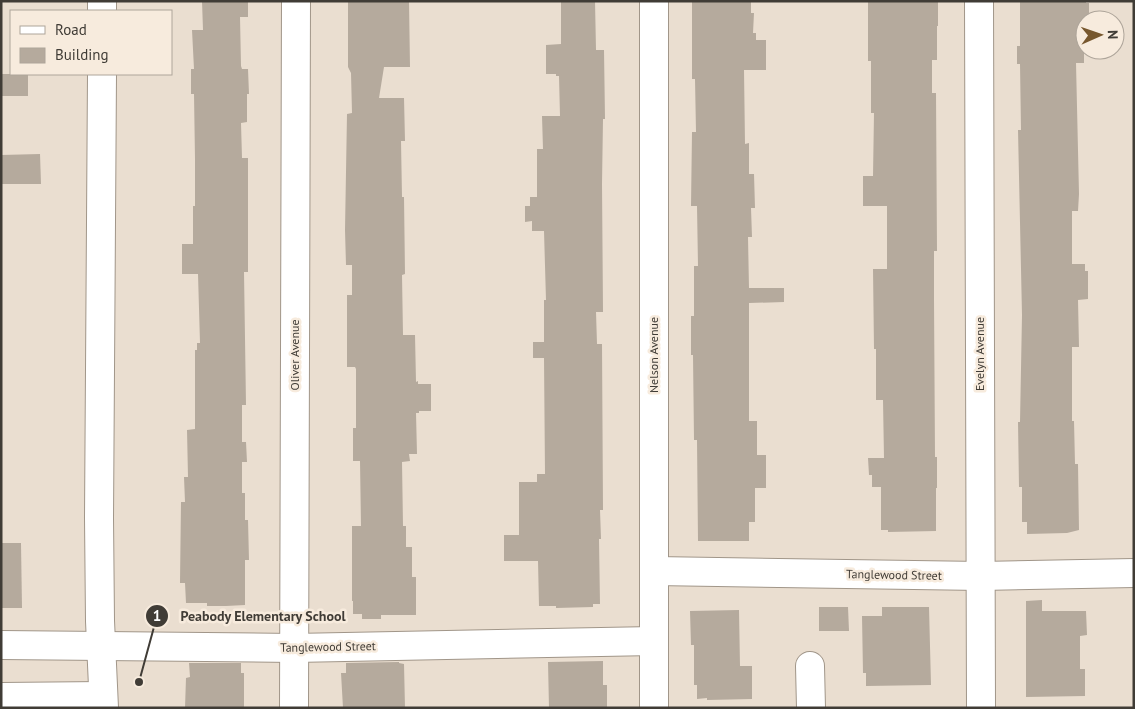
<svg xmlns="http://www.w3.org/2000/svg" width="1135" height="709" viewBox="0 0 1135 709" font-family="'PT Sans',sans-serif">
  <rect width="100%" height="100%" fill="#eaded0"/>
  <g fill="#b5aa9d">
    <path d="M202 1H248V17H240L241 66 242 69H248L249 94H247V122L241 123 242 158H248V272H244L246 405H242V442H246L247 462H242V493H245V520H248L249 560H245V605L226 606H207V603H186L185 583H180L181 502H185L184 477H188L187 430 195 429V350H197V343H200L198 274H182V244H193V206H195V159L194 94H191V69H194L192 30H203Z"/>
    <path d="M348 1H409L410 67H384L379 98H404L405 141H401L402 197H404L405 274 402 275 403 335H415L416 382 418 381V384H431V411H419V413H416L417 454H409L410 461 402 462 403 526H406V547H412V577H416V615H381V619H362V614H353V601H352V526H361L360 461H353V428H356V369L355 367H347V295H352V265H346L345 230 347 114 352 113 351 73 348 67Z"/>
    <path d="M561 1H595L596 50H604L605 119H603L602 184 603 312H596L597 344H602L603 510H600L601 539H599L600 604H593V607L556 608V606H539L538 561H504V535H519V482H537V474H545L544 358H533V342H544V300H546L544 231H532V221L525 222V206H530V197H537V149H543L542 116H560L559 76H556V74H546V45L561 44Z"/>
    <path d="M692 1H751V13H754L753 33H756V40H766V70H744L745 144 749 143V174H754L755 208H751L752 237H748L749 288H784V302L749 303V421H757V455H766V488H755V522H749V541H698L697 440H694L693 355H691V316H694V266H698L697 206H691L692 132H696L695 79H692Z"/>
    <path d="M868 1H938V26H937V60H932V93H936L937 251H934V300L935 457H937V488H936V531L888 532V530H881V487H872V475H869L868 458H884L883 400H876V349H874L873 269H887V206H863V176H873L874 113H871V61H868Z"/>
    <path d="M1020 1H1086V3H1089V20H1085L1084 22V63H1076L1079 194 1078 211H1072V264H1085V271H1088V299L1078 300 1079 347H1072V421H1074L1075 464H1078L1079 530 1067 533 1027 534V522H1022V487H1019L1018 422H1020L1022 315 1018 130H1021L1020 64H1017V46H1020Z"/>
    <rect x="1" y="74" width="27" height="22"/>
    <path d="M40 154 41 184H1V155Z"/>
    <path d="M1 543H21L22 608H1Z"/>
    <path d="M1042 600V611H1086L1087 635 1080 636V669H1085V696L1026 697V601Z"/>
    <path d="M819 607H848L849 631H819Z"/>
    <path d="M882 607H929L931 685 866 686V673H863L862 616H882Z"/>
    <path d="M739 610 740 666H752V699L707 700V698L697 699V685H694V645H691L690 611Z"/>
    <path d="M603 661V685H607V708H549L548 662Z"/>
    <path d="M399 662V663L404 664 405 708H343L341 673H346V663Z"/>
    <path d="M189 663H241V673H244V708H185L186 678 190 677Z"/>
  </g>
  <g fill="none" stroke-linecap="round" stroke-linejoin="round">
    <g stroke="#a19689" stroke-width="30">
      <g id="minor">
        <path d="M654 1V708"/>
        <path d="M979 1 981 708"/>
        <path d="M102 11V1"/>
        <path d="M102 74 99 518 100 621 104 708"/>
        <path d="M655 571 981 576 1134 573"/>
        <path d="M1 645 294 648 654 641"/>
        <path d="M810 666 811 708"/>
        <path d="M1 697 103 696"/>
        <path d="M294 708 296 1"/>
      </g>
    </g>
    <use href="#minor" stroke="#fff" stroke-width="28"/>
  </g>
  <g text-anchor="middle" stroke-width="5" stroke-linejoin="round" paint-order="stroke">
    <g font-size="12" fill="#403c36" stroke="#f7ebdd">
      <text transform="translate(980 354) rotate(-90)" y="4">Evelyn Avenue</text>
      <text transform="translate(295 355) rotate(-90)" y="4">Oliver Avenue</text>
      <text transform="translate(654 355) rotate(-90)" y="4">Nelson Avenue</text>
      <text transform="translate(894 575) rotate(1)" y="4">Tanglewood Street</text>
      <text transform="translate(328 647) rotate(-1)" y="4">Tanglewood Street</text>
    </g>
  </g>
  <path fill="none" stroke="#403c36" stroke-width="2" d="M139 682L157 616"/>
  <g fill="#403c36" stroke="#f7ebdd" stroke-width="2">
    <circle cx="139" cy="682" r="5"/>
    <circle cx="157" cy="616" r="12"/>
  </g>
  <g font-size="15" text-anchor="middle" font-weight="bold" fill="#fff">
    <text x="157" y="621">1</text>
  </g>
  <g font-size="14" text-anchor="middle" font-weight="bold" fill="#403c36" stroke="#f7ebdd" stroke-width="5" stroke-linejoin="round" paint-order="stroke">
    <text x="263" y="621">Peabody Elementary School</text>
  </g>
  <rect width="1135" height="709" fill="none" stroke="#403c36" stroke-width="5"/>
  <rect x="10" y="10" width="162" height="65" fill="#f7ebdd" stroke="#aea59a"/>
  <rect x="20" y="26" width="25" height="8" fill="#ffffff" stroke="#aea59a"/>
  <text x="55" y="35" font-size="15" fill="#403c36">Road</text>
  <rect x="20" y="48" width="25" height="15" fill="#b5aa9d" stroke="#aea59a"/>
  <text x="55" y="60" font-size="15" fill="#403c36">Building</text>
  <g transform="translate(1100 35) rotate(88)"><circle r="24" fill="#f7ebdd" stroke="#aea59a"/>
  <path d="M0-4L9 19L0 12L-9 19Z" fill="#77572d"/>
  <text y="-8" font-size="14" font-weight="bold" text-anchor="middle" fill="#403c36">N</text>
  </g>
</svg>
